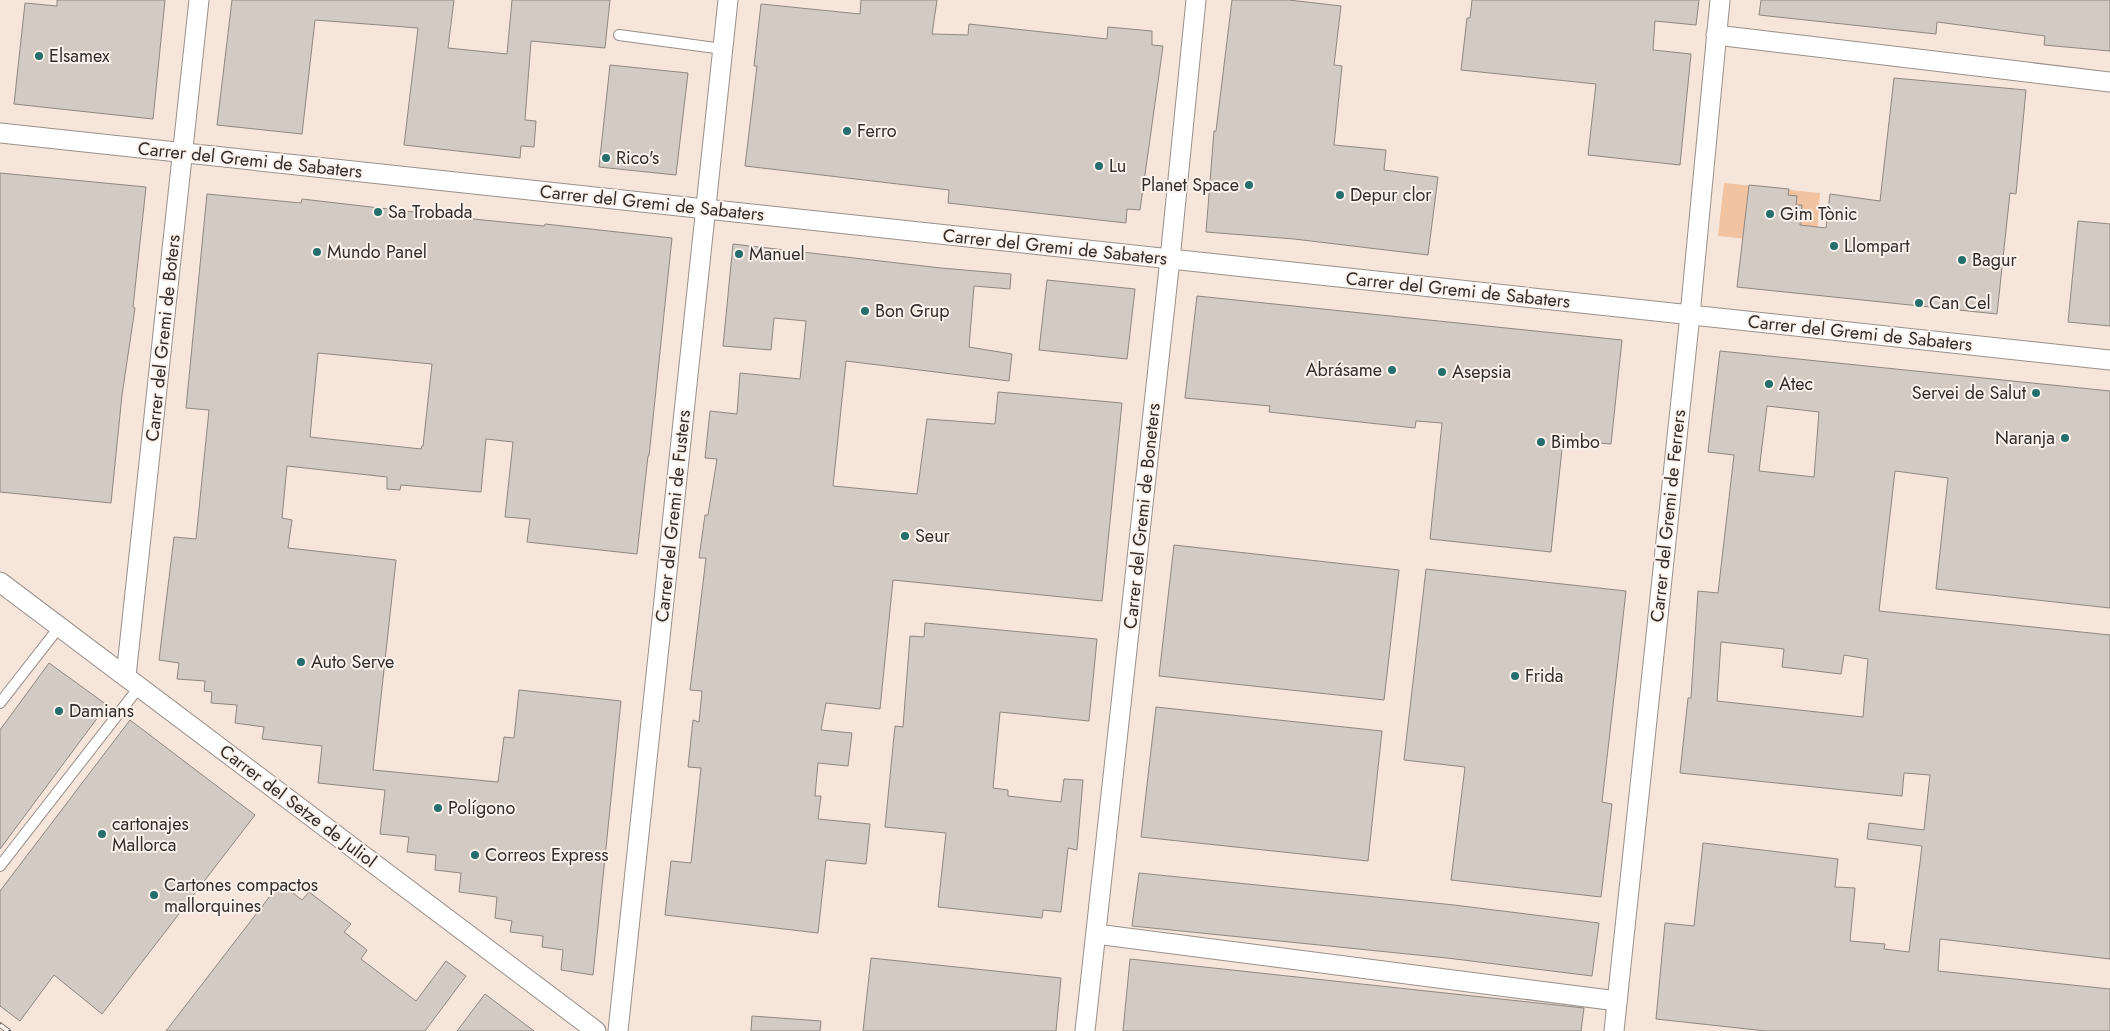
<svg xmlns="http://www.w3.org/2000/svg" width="2110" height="1031" viewBox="0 0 2110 1031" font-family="Jost,sans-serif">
  <rect width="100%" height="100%" fill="#fbf2eb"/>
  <rect fill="#f6e5da" x="0" y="0" width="2110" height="1031"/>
  <path fill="#f2c3a1" d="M1724 183 1820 193 1816 246 1718 236Z"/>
  <g fill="#d3cac3" stroke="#8f8781" fill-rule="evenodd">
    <path d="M57 0H165L153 119 14 104 25 3 57 6Z"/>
    <path d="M232 0H454L448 48 507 54 512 0H610L605 48 531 41 525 120 536 121 534 147 521 146 520 158 404 145 418 28 315 20 302 134 217 125Z"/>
    <path d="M861 0H937L932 34 968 35 969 24 1107 39 1108 27 1152 31V45L1163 46 1140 210 1127 209 1126 223 948 203 949 190 745 166 757 66H754L761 4 860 14Z"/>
    <path d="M1232 0H1289L1341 6 1334 65 1342 66 1334 145 1386 150 1384 170 1438 177 1428 255 1294 239 1206 232 1214 131H1216Z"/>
    <path d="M1472 0H1699L1696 25 1655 21 1653 50 1691 54 1680 165 1588 155 1596 84 1461 70 1467 18H1470Z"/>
    <path d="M1761 0H2110V51L2044 45 2045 36 1937 22 1936 34 1759 15Z"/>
    <path d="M610 65 688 73 676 175 599 167Z"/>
    <path d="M1894 78 2026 90 2016 194 2010 193 1997 314 1737 287 1749 185 1789 189 1788 195 1797 196 1796 205H1802L1800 225 1826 228 1830 194 1880 201Z"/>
    <path d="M0 173 146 187 133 307 135 308 122 395 111 503 0 492Z"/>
    <path d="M207 194 301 203 302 199 483 220 544 226 545 224 672 238 649 456H648L637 554 527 542 530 519 505 517 513 442 486 439 481 492 401 485 400 490 387 489V477L287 466 282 518 292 520 288 548 396 560 373 770 498 782 504 737 514 738 519 690 621 701 593 975 561 970 563 950 542 947 543 936 510 932 512 921 495 918 497 897 459 892 461 873 435 870 436 855 407 852 409 837 380 834 385 790 318 783 322 746 262 739 264 727 235 723 237 705 211 703 212 692 204 691 205 681 177 679 179 663 159 660 174 537 196 539 209 410 186 408ZM318 353 432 364 423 446H422L421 449 310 437Z"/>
    <path d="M2078 221 2110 224V326L2068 322Z"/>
    <path d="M733 244 941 268 1011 274 1010 289 974 286 969 347 1012 354 1009 381 846 361 833 486 917 494 927 419 995 424 998 392 1122 403 1102 601 893 580 880 709 826 703 821 730 852 733 848 766 818 763 815 796H821L818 819 870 824 866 864 826 860 818 933 665 915 671 861 691 863 701 768 688 767 693 720 699 722 702 691 690 690 706 558H699L705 515H708L717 459 705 458 710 411 737 414 740 373 800 379 806 321 774 318 771 350 723 346Z"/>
    <path d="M1047 280 1135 289 1127 359 1039 350Z"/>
    <path d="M1197 296 1622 340 1611 444 1563 440 1551 552 1430 539 1442 423 1416 421 1415 428 1269 412 1270 406 1185 398Z"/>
    <path d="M1720 351 2110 391V608L1936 589 1948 478 1895 471 1879 611 2110 635V959L1940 939 1938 971 2110 989V1031H1766L1656 1019 1665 923 1694 926 1703 843 1838 859 1835 887 1855 888 1850 941 1885 944 1884 949 1909 952 1922 846 1867 839 1869 823 1924 830 1930 775 1904 773 1902 796 1680 773 1688 698H1691L1698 591 1718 593 1734 455 1708 452ZM1767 406 1819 412 1814 477 1759 471ZM1721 642 1784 649 1782 667 1841 674 1844 655 1868 659 1863 717 1717 701Z"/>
    <path d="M1174 545 1399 570 1384 700 1159 676Z"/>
    <path d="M1426 569 1626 591 1602 802 1612 804 1601 897 1451 880 1465 767 1404 760Z"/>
    <path d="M925 623 1097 639 1089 721 1000 712 993 788 1008 790V796L1061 802 1064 779 1083 780 1077 850 1068 848 1061 912 1043 910 1042 918 938 907 946 833 885 827 895 726 903 727 910 636 924 637Z"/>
    <path d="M49 663 107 705 0 849V730Z"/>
    <path d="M1156 707 1382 731 1368 861 1141 837Z"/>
    <path d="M130 720 255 815 102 1014 54 975 20 1021 0 1006V891Z"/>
    <path d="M1139 873 1454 905 1599 923 1592 976 1447 958 1132 926Z"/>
    <path d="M280 883 302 900 309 892 351 924 344 932 367 950 361 959 416 1001 446 961 466 976 425 1031H166Z"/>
    <path d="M871 958 1061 978 1056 1031H863Z"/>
    <path d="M1130 959 1584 1008 1581 1031H1123Z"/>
    <path d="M485 994 534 1031H457Z"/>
    <path d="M752 1016 821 1021 820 1031H751Z"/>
  </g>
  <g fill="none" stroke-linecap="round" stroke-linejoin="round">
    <g stroke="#99908a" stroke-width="12">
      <g id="service">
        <path d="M619 35 723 49"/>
        <path d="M0 703 60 626"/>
        <path d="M0 866 140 686"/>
      </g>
    </g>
    <g stroke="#99908a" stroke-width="21">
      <g id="minor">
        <path d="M1716 35 2110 82"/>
        <path d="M0 133 2110 360"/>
        <path d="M0 582 596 1031"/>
        <path d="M126 676 199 0"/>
        <path d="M1096 934 1617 1001"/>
        <path d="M618 1031 728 0"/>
        <path d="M1085 1031 1170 259 1196 0"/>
        <path d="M1614 1031 1690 315 1720 0"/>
      </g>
    </g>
    <use href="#service" stroke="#fff" stroke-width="10"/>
    <use href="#minor" stroke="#fff" stroke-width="19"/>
    <g stroke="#6e6965" stroke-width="5.5">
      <path id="rail" d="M0 1025 8 1031"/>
    </g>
    <use href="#rail" stroke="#fbf2eb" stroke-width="4" stroke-dasharray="11" stroke-linecap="butt"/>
  </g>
  <g fill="#246f6d" stroke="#fbf2eb" stroke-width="2">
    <circle cx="39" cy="56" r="5"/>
    <circle cx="847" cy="131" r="5"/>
    <circle cx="606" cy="158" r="5"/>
    <circle cx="1099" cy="166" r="5"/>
    <circle cx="1249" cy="185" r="5"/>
    <circle cx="1340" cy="195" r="5"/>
    <circle cx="378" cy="212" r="5"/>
    <circle cx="1770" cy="214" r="5"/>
    <circle cx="1834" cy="246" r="5"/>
    <circle cx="317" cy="252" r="5"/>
    <circle cx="739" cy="254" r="5"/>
    <circle cx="1962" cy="260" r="5"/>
    <circle cx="1919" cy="303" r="5"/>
    <circle cx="865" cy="311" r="5"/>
    <circle cx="1392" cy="370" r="5"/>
    <circle cx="1442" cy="372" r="5"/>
    <circle cx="1769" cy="384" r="5"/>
    <circle cx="2036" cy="393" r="5"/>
    <circle cx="2065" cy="438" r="5"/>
    <circle cx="1541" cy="442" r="5"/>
    <circle cx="905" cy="536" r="5"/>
    <circle cx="301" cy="662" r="5"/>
    <circle cx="1515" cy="676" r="5"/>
    <circle cx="59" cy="711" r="5"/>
    <circle cx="438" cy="808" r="5"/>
    <circle cx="102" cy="834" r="5"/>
    <circle cx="475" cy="855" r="5"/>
    <circle cx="154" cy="895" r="5"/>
  </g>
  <g text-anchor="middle" stroke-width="4" stroke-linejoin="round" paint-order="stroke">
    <g font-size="18" fill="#312d2b" stroke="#fbf2eb" text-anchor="start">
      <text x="49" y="62">Elsamex</text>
      <text x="857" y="137">Ferro</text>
      <text x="616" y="164">Rico's</text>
      <text x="1109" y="172">Lu</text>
      <text x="1239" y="191" text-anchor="end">Planet Space</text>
      <text x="1350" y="201">Depur clor</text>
      <text x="388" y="218">Sa Trobada</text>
      <text x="1780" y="220">Gim Tònic</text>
      <text x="1844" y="252">Llompart</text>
      <text x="327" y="258">Mundo Panel</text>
      <text x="749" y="260">Manuel</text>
      <text x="1972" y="266">Bagur</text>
      <text x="1929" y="309">Can Cel</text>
      <text x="875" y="317">Bon Grup</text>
      <text x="1382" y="376" text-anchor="end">Abrásame</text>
      <text x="1452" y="378">Asepsia</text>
      <text x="1779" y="390">Atec</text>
      <text x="2026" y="399" text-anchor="end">Servei de Salut</text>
      <text x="2055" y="444" text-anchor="end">Naranja</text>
      <text x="1551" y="448">Bimbo</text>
      <text x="915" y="542">Seur</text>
      <text x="311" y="668">Auto Serve</text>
      <text x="1525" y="682">Frida</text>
      <text x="69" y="717">Damians</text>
      <text x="448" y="814">Polígono</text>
      <text x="112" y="830">cartonajes<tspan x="112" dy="21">Mallorca</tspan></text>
      <text x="485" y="861">Correos Express</text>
      <text x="164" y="891">Cartones compactos<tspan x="164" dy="21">mallorquines</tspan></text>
    </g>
    <g font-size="18" fill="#312d2b" stroke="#fbf2eb">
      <text transform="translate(250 160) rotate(6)" y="6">Carrer del Gremi de Sabaters</text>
      <text transform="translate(652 203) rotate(6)" y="6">Carrer del Gremi de Sabaters</text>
      <text transform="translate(1055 247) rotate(6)" y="6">Carrer del Gremi de Sabaters</text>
      <text transform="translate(1458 290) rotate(6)" y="6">Carrer del Gremi de Sabaters</text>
      <text transform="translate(1860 333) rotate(6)" y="6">Carrer del Gremi de Sabaters</text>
      <text transform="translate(163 338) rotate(-84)" y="6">Carrer del Gremi de Boters</text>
      <text transform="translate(673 516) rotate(-84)" y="6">Carrer del Gremi de Fusters</text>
      <text transform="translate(1142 516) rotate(-84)" y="6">Carrer del Gremi de Boneters</text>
      <text transform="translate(1668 516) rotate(-84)" y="6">Carrer del Gremi de Ferrers</text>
      <text transform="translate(298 806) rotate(37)" y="6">Carrer del Setze de Juliol</text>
    </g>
  </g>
</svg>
